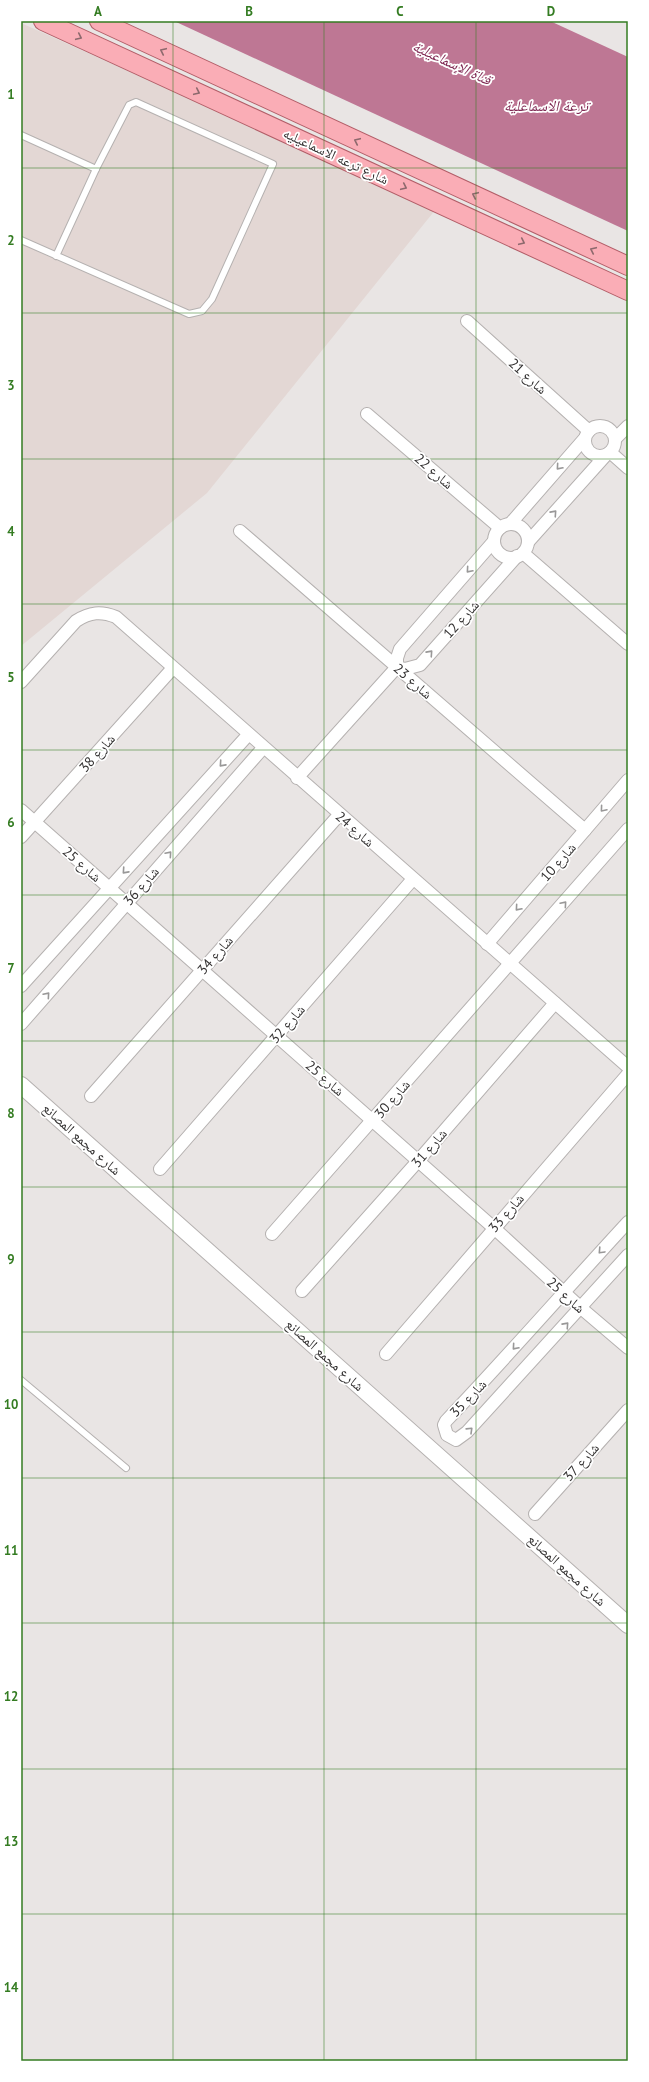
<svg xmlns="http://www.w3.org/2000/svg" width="649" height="2082" viewBox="0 0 649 2082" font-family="'PT Sans','Noto Naskh Arabic',sans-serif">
  <rect width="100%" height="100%" fill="#e9e5e4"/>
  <path fill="#e3d7d4" d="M21 23 436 209 207 493 21 646Z"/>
  <path fill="#be7794" d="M174 21H550L628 57V231Z"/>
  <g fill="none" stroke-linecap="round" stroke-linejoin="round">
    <g stroke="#b5b1b0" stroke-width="8">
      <g id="lane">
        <path d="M21 135 96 169"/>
        <path d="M21 240 189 314 202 311 212 299 273 164 136 102 129 105 96 169 56 256"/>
        <path d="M21 1380 126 1468"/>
      </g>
    </g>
    <g stroke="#b5b1b0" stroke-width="14">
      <g id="street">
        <path d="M467 321 589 431"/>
        <path d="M367 414 500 528"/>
        <circle cx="600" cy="441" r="15"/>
        <path d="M615 439 628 426"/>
        <path d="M610 452 628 468"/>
        <path d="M510 524 585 438"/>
        <circle cx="511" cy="541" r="17"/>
        <path d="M240 531 585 830"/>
        <path d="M528 542 606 455"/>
        <path d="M523 553 628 644"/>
        <path d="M397 667 405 669 420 665 517 556"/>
        <path d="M21 682 76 621C90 612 101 611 116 617L628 1067"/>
        <path d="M297 778 397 667V658L400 649 494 541"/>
        <path d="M21 810 494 1228 581 1308 628 1348"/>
        <path d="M21 837 173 668"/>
        <path d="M487 944 628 780"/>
        <path d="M21 986 248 735"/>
        <path d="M21 1024 263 748"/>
        <path d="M91 1096 339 815"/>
        <path d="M160 1169 413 879"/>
        <path d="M628 1222C567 1288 508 1356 446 1421L444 1425 447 1435 456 1440 467 1432 628 1255"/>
        <path d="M272 1234 628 829"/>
        <path d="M302 1291 418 1161 555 1003"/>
        <path d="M386 1354 628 1074"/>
        <path d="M535 1514 628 1410"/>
      </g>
    </g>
    <g stroke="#b5b1b0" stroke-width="18">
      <path id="secondary" d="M21 1085 628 1625"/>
    </g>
    <g stroke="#b25e68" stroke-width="20">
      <g id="primary">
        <path d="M43 21 628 291"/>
        <path d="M99 21 628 266"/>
      </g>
    </g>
    <use href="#lane" stroke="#fff" stroke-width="6"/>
    <use href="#street" stroke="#fff" stroke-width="12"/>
    <use href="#secondary" stroke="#fff" stroke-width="16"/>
    <use href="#primary" stroke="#faadb6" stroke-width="18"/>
  </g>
  <defs><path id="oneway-chevron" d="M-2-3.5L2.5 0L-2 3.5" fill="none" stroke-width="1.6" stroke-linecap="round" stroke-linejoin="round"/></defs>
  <g stroke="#8d696d">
    <use href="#oneway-chevron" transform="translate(79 37) rotate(25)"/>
    <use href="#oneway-chevron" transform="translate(163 51) rotate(-155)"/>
    <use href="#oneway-chevron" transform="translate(197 92) rotate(25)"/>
    <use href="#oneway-chevron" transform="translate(357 141) rotate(-155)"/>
    <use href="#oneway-chevron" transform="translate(404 187) rotate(25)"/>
    <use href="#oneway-chevron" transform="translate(475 195) rotate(-155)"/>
    <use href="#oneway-chevron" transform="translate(522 242) rotate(25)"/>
    <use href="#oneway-chevron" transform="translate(593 250) rotate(-155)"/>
  </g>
  <g stroke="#999898">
    <use href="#oneway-chevron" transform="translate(559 467) rotate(131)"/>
    <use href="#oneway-chevron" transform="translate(554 513) rotate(-48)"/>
    <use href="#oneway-chevron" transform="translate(469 570) rotate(131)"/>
    <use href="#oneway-chevron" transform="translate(430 653) rotate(-48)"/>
    <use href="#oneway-chevron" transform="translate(222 764) rotate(132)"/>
    <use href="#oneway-chevron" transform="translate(603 809) rotate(130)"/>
    <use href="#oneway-chevron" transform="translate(169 854) rotate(-49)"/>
    <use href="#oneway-chevron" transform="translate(125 871) rotate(132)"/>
    <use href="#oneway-chevron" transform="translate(564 904) rotate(-49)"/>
    <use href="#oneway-chevron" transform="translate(518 908) rotate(131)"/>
    <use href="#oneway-chevron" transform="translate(47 995) rotate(-49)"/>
    <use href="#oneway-chevron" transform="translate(601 1251) rotate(133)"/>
    <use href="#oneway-chevron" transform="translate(566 1325) rotate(-48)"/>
    <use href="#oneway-chevron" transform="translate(515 1347) rotate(131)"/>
    <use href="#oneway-chevron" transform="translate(470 1430) rotate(-44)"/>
  </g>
  <path fill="none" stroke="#347c22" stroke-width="1" stroke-opacity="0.55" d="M173 21V2061M324 21V2061M476 21V2061M21 168H628M21 313H628M21 459H628M21 604H628M21 750H628M21 895H628M21 1041H628M21 1187H628M21 1332H628M21 1478H628M21 1623H628M21 1769H628M21 1914H628"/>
  <g text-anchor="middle" stroke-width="3.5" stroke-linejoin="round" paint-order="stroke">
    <g font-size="14" fill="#333131" stroke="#fff">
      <text transform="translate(336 156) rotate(25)" y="5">شارع ترعه الاسماعيليه</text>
      <text transform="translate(528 376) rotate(42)" y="5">شارع 21</text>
      <text transform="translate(434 471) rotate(41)" y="5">شارع 22</text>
      <text transform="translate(461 619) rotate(-48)" y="5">شارع 12</text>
      <text transform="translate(413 681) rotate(41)" y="5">شارع 23</text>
      <text transform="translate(97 753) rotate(-48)" y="5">شارع 38</text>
      <text transform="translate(355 829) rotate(41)" y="5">شارع 24</text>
      <text transform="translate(558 862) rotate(-49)" y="5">شارع 10</text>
      <text transform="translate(82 864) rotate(41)" y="5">شارع 25</text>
      <text transform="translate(141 886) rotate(-49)" y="5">شارع 36</text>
      <text transform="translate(215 955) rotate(-49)" y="5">شارع 34</text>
      <text transform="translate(287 1024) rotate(-49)" y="5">شارع 32</text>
      <text transform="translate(325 1078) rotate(41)" y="5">شارع 25</text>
      <text transform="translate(392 1099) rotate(-49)" y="5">شارع 30</text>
      <text transform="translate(82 1139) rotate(42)" y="5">شارع مجمع المصانع</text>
      <text transform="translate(429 1148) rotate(-49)" y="5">شارع 31</text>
      <text transform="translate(506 1213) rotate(-49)" y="5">شارع 33</text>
      <text transform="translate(566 1295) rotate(42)" y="5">شارع 25</text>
      <text transform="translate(325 1355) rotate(42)" y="5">شارع مجمع المصانع</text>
      <text transform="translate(468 1398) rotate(-46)" y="5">شارع 35</text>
      <text transform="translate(581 1462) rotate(-48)" y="5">شارع 37</text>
      <text transform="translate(567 1570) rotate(42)" y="5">شارع مجمع المصانع</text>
    </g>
    <g font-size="15" font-style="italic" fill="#802a54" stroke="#fff">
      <text transform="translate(452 63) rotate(25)" y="5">قناة الإسماعيلية</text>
      <text x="546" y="111">ترعة الاسماعلية</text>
    </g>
  </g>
  <rect width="649" height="2082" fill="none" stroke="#ffffff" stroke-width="44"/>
  <rect x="22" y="22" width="605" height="2038" fill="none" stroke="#347c22" stroke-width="1.5"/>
  <g font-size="13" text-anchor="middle" font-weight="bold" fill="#347c22">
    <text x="98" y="16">A</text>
    <text x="249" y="16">B</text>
    <text x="400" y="16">C</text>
    <text x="551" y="16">D</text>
    <text x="11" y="99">1</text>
    <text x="11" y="245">2</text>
    <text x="11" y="390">3</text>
    <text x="11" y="536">4</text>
    <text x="11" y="682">5</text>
    <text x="11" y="827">6</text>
    <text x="11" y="973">7</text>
    <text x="11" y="1118">8</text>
    <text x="11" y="1264">9</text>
    <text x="11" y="1409">10</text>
    <text x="11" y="1555">11</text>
    <text x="11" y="1701">12</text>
    <text x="11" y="1846">13</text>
    <text x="11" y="1992">14</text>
  </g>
</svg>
